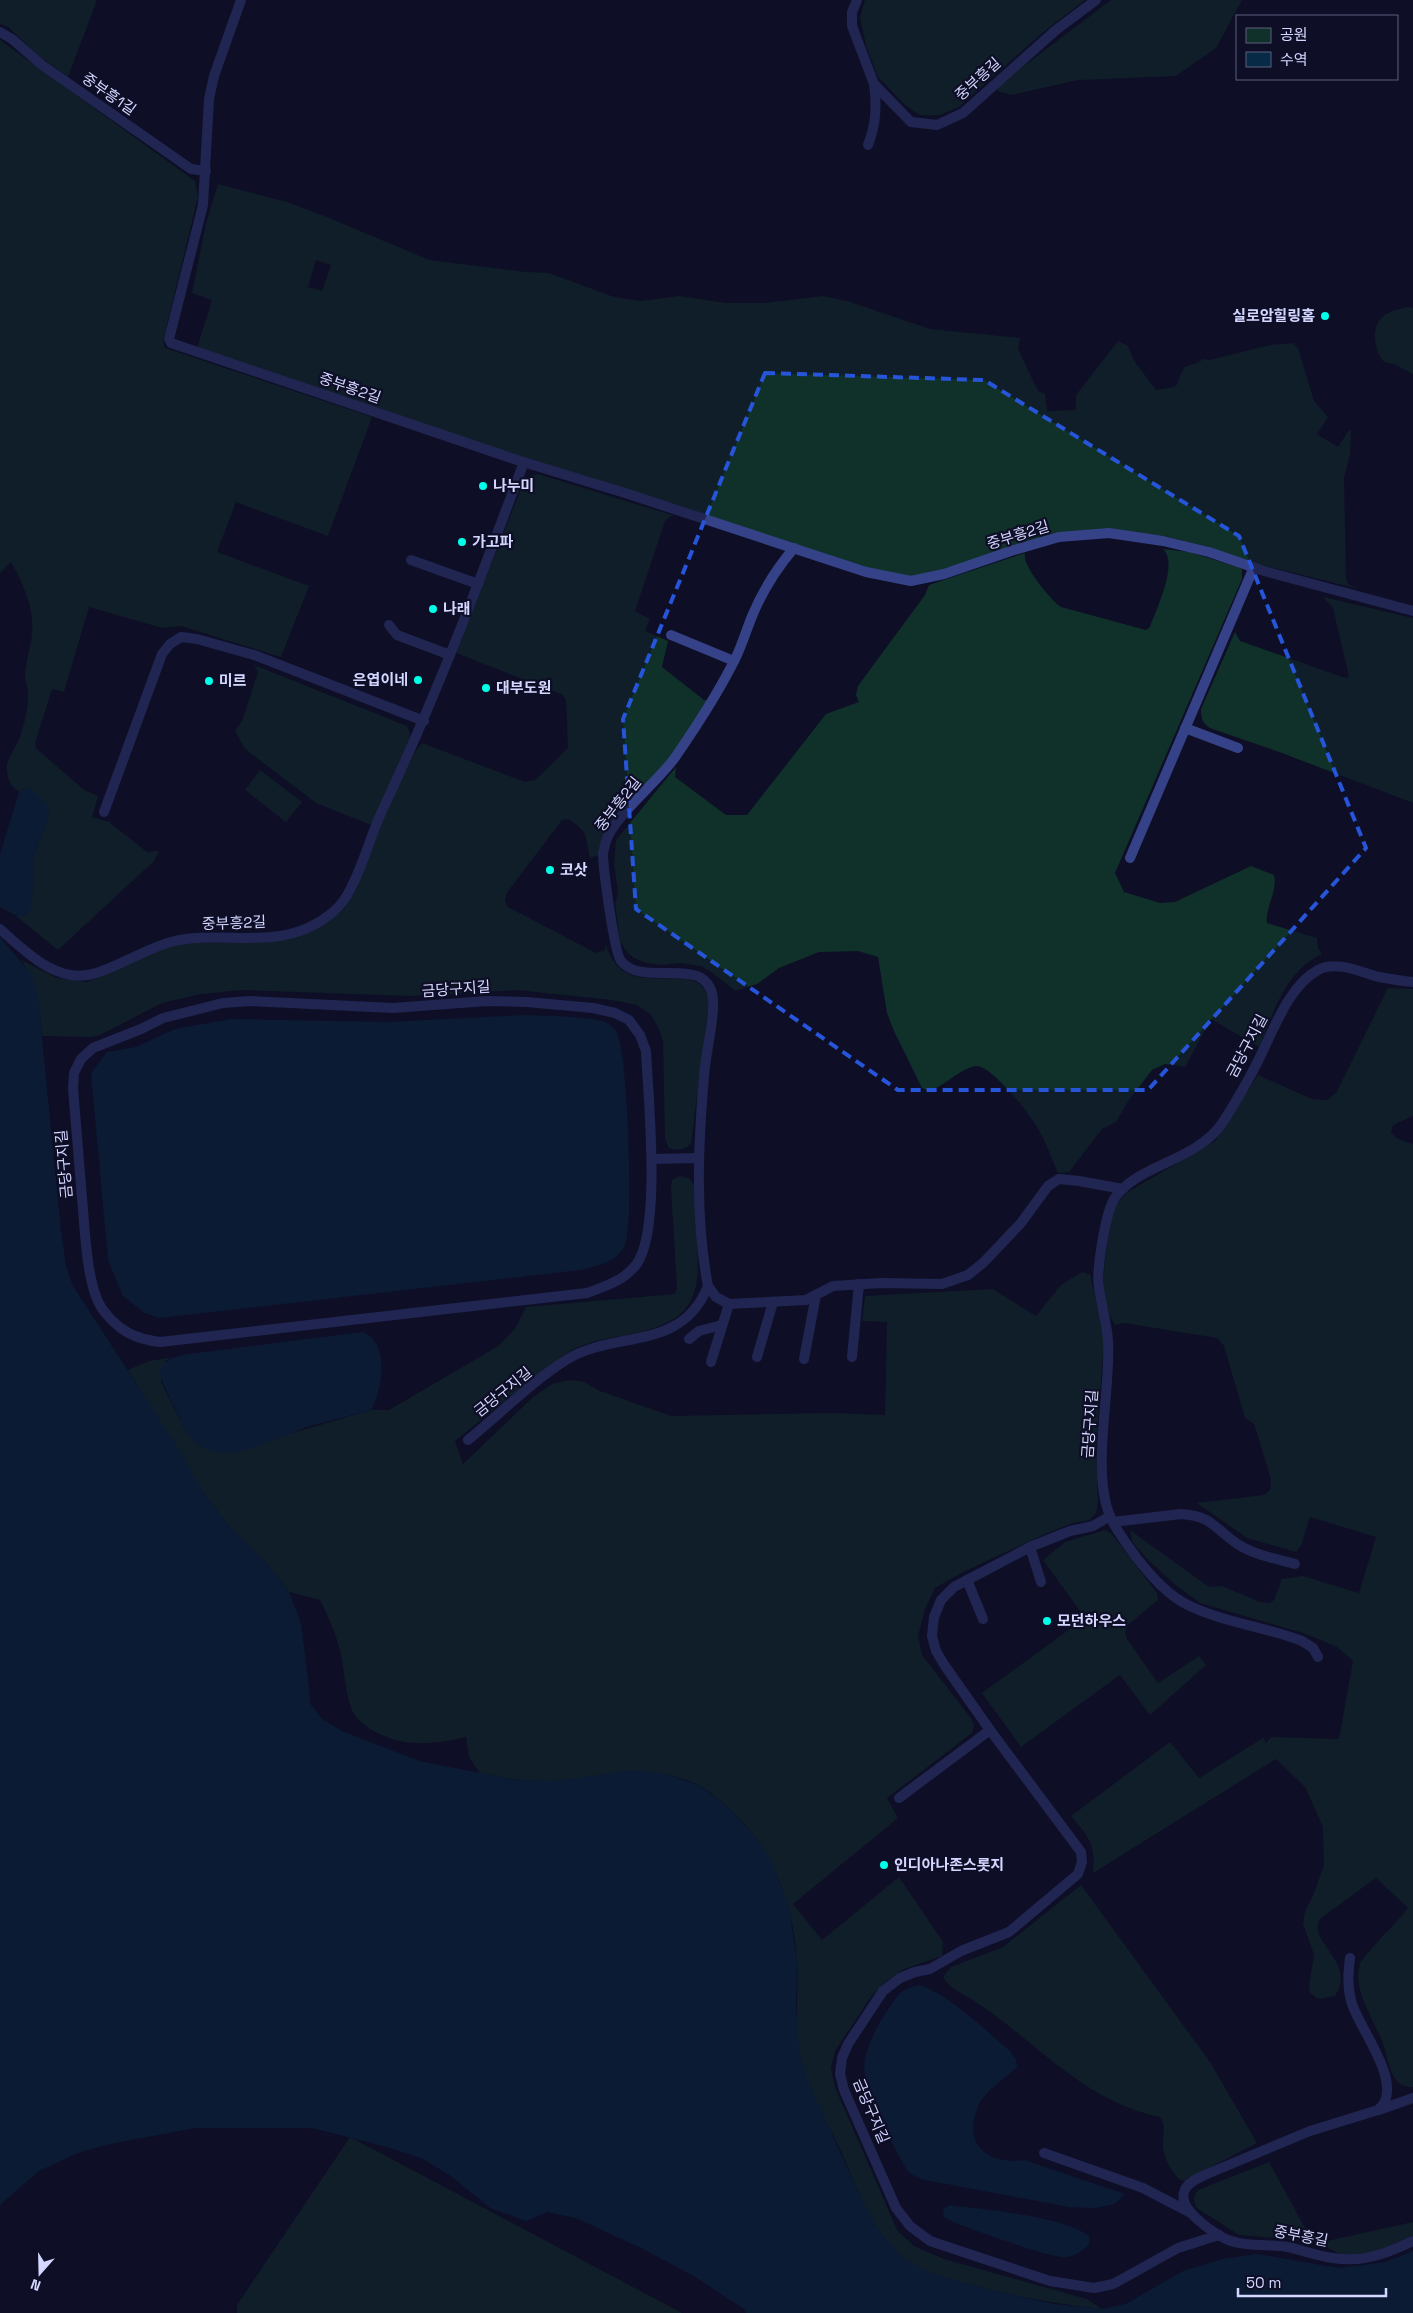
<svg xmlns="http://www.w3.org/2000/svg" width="1413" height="2313" viewBox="0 0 1413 2313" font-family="'Space Grotesk','Noto Sans KR',sans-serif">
  <rect width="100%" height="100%" fill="#0e0e27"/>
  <g fill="#10312a" fill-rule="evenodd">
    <path d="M0 0H97L68 77 38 55 8 27 0 24Z"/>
    <path d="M865 0H1085L1041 34 959 107 940 115H920L906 106 878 77 866 46 860 17Z"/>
    <path d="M1111 0H1242L1216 48 1176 76 1078 80 1012 95 997 91 1000 84Z"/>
    <path d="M0 40 195 181 198 197 163 341 165 348 372 417 328 536 236 502 217 552 309 586 281 657 181 626 162 628 89 607 64 692 52 689 35 743 36 748 84 790 98 796 92 817 109 822 147 852 159 851 154 861 58 950 16 916H25L34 855 49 814 24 788 19 792C10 786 6 776 7 765 9 755 16 747 20 737 24 725 29 705 28 692 28 687 25 682 25 677 25 663 30 649 32 635 35 610 23 583 11 562L0 573Z"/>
    <path d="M218 184 287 202 327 217 429 260 526 272 549 273 614 297 641 301 679 296 726 303H765L823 296 847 301 930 329 1020 338 1018 349 1038 391 1045 394 1047 411 1076 410V395L1118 341 1128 346 1135 362 1156 390C1187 386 1172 386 1185 367L1199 362 1203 359 1210 360 1270 345 1293 343 1298 348 1314 401 1328 417 1317 434 1338 447 1349 430 1351 431 1350 455 1344 477 1346 579 1349 585 1359 589 1254 563 1209 547 1164 536 1107 529 912 578 867 569 526 459 197 348 212 300 192 293 206 223ZM316 260 331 265 322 291 308 287Z"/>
    <path d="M1408 307 1413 308V374L1394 364 1384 362C1373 348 1369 323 1388 313 1394 310 1401 309 1408 307Z"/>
    <path d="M538 474 675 516H671L665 521 635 611 650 619 645 631 668 641 662 667 704 700H708L684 738 597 856 590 858C585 835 589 832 568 819L562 820 506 894 505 901 508 907 596 953 605 950 606 945C626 1010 698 950 709 1001L691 1144C683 1150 678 1151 669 1148L665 1140 663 1041 658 1027 651 1015 637 1005 611 1000 518 990 410 996 242 990 201 994 162 1003 100 1035 91 1037 42 1036C39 1008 38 984 21 960L57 978 87 982 162 949 181 943 265 942 327 923 344 909 355 892 385 815 416 750 422 743 525 782 535 780 565 751 568 747 566 700 563 695 456 653 524 481 529 476Z"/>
    <path d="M1163 549 1190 552 1237 567 1242 569V579L1115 873 1124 892 1160 903 1175 902 1251 866 1274 875C1278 892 1265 906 1267 923L1317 938 1318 948 1322 954C1285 971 1274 1012 1259 1047L1211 1019 1185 1067 1165 1064 1152 1070 1129 1100 1116 1122 1102 1129 1069 1172 1058 1173C1051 1157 1045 1139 1035 1124 1027 1111 991 1065 976 1066 959 1069 945 1086 929 1091L922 1088 894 1031 887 1013 878 957 858 951 819 952 779 968 757 984 735 991 714 974 701 966 681 963 662 965 646 963 634 958 626 951 620 941 615 903 618 893 614 862 616 840 676 767 675 777 726 815H747L826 714 859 702 856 695 858 686 925 595 929 585 1025 553C1021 564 1051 601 1061 607L1146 630 1150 627C1156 610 1179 563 1163 549Z"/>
    <path d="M1323 597 1413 618V803L1282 753 1210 728C1202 723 1201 718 1201 709L1235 632 1240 641 1345 678 1349 677 1333 608Z"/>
    <path d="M254 665 407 726 410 733 409 740 371 825 316 803 245 749 235 731 242 721 258 672Z"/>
    <path d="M260 770 302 802 286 822 245 790Z"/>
    <path d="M1388 988 1413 989V1116L1393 1125 1391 1132 1396 1138 1413 1144V2087C1406 2087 1400 2086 1396 2080 1389 2071 1387 2055 1383 2044 1374 2018 1352 1992 1360 1964 1362 1957 1400 1919 1408 1908L1376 1878 1321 1918C1304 1941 1358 1961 1335 1996L1318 1999 1310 1993 1309 1985 1314 1955 1303 1924 1305 1912 1314 1893 1324 1865 1323 1827 1305 1787 1276 1759 1093 1873C1096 1845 1089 1837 1071 1816L1170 1742 1199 1778 1263 1738 1266 1743 1271 1737 1339 1739 1353 1661 1337 1647 1303 1633 1200 1603 1174 1584 1146 1558 1132 1541 1130 1530 1209 1587 1222 1586 1260 1602 1269 1603 1274 1600 1282 1579 1303 1576 1359 1593 1376 1537 1310 1517 1301 1546 1296 1552 1247 1538 1197 1503 1264 1495 1270 1490 1271 1479 1254 1424 1245 1418 1224 1346 1217 1338 1124 1323 1115 1325C1098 1299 1104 1263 1109 1234 1111 1224 1112 1213 1117 1204 1120 1200 1124 1196 1128 1192L1215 1141 1258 1075 1312 1099 1327 1100 1336 1093Z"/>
    <path d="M680 1176 690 1179 694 1186C695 1205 696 1224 697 1243 700 1285 698 1315 651 1329 627 1337 602 1337 578 1347 559 1356 542 1371 526 1384 502 1403 478 1422 455 1441L463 1464 532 1398 552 1384 570 1380 584 1382 600 1391 671 1416 831 1413 885 1415 887 1322 862 1321 865 1296 993 1289 1036 1316 1061 1285 1082 1272 1090 1274 1104 1338 1096 1450 1098 1504 1096 1513 1090 1520 1073 1523 1045 1534 963 1572 935 1588 925 1609 918 1636 922 1655 971 1718 974 1725 972 1733 887 1798 898 1818 793 1904 822 1940 899 1877 943 1942 942 1956 904 1969 885 1982 870 1998 835 2051 831 2068 835 2087 897 2230 914 2246 944 2259 1087 2299 1102 2309C1054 2304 1007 2295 960 2282 941 2276 918 2271 902 2258 869 2230 856 2183 838 2145 825 2117 806 2088 800 2057 794 2025 799 1992 797 1960 793 1898 769 1839 719 1800 713 1795 706 1789 700 1786 652 1762 607 1776 557 1781 531 1783 506 1778 480 1774L469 1757 466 1737C433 1745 401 1748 370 1729 363 1724 355 1718 352 1710 344 1691 345 1669 340 1650 335 1632 328 1616 320 1600L289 1592 268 1565 231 1528 204 1494 128 1370 149 1361 173 1357 165 1361 161 1382 185 1429 282 1436 371 1410H389L500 1345 516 1327 526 1307 675 1294 677 1288 671 1188 672 1180Z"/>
    <path d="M1105 1530 1111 1533 1157 1593 1158 1600 1129 1624 1125 1633 1127 1639 1158 1683 1199 1656 1206 1665 1150 1715 1120 1675 1021 1747 982 1693 1085 1618 1043 1560 1065 1542Z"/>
    <path d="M1081 1885 1210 2062 1257 2143 1184 2181C1174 2179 1164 2158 1163 2148 1162 2136 1167 2127 1160 2117 1083 2101 1039 2044 976 2002 965 1994 950 1990 943 1977L951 1967 1003 1947Z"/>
    <path d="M350 2137 682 2313H237V2305Z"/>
    <path d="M1269 2162 1312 2241 1239 2235 1197 2208C1193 2201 1193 2197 1198 2190Z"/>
    <path d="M1413 2222V2236L1375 2252 1344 2256 1318 2243Z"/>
  </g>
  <g fill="#072a46">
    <path d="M24 788 31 789 47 804 49 814 34 855 32 905C25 924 13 914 0 907V854L19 792Z"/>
    <path d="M0 937 31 974 38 998 61 1231 66 1266 73 1286 178 1448 204 1494 231 1528 268 1565 289 1592 301 1623 311 1705 322 1719 342 1731 419 1761 516 1780 555 1781 635 1770 669 1775 700 1786 730 1809 753 1834 771 1860 789 1907 797 1961 796 2009 800 2057 808 2081 860 2196 882 2235 903 2258 931 2273 990 2290 1054 2304 1102 2309 1126 2304 1183 2271 1223 2259 1257 2254 1339 2268 1386 2262 1413 2251V2313H746L744 2309 692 2275 643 2249 576 2218 547 2212 526 2221 490 2208 451 2176 421 2158 387 2147 312 2128H196L109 2144 78 2153 39 2171 0 2205Z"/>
    <path d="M526 1015C543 1016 597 1016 609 1024 611 1025 616 1030 617 1033 628 1055 634 1223 625 1245 617 1263 596 1266 580 1270L159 1318 145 1313 123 1296 108 1260 91 1073 107 1052 136 1047 175 1029 231 1019 388 1022Z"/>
    <path d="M363 1332C390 1343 383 1389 371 1410L310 1426 253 1448 233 1453 217 1452 205 1449 194 1442 185 1429 159 1375C162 1359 174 1357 189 1354Z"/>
    <path d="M919 1985C949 1994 986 2031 1010 2051L1016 2060 1017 2067C1004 2079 983 2092 977 2109 963 2146 990 2165 1024 2160L1125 2194 1115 2204 1095 2208 1069 2207 920 2179 908 2172C894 2147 859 2085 865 2058 869 2043 877 2025 886 2013 895 1998 901 1988 919 1985Z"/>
    <path d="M950 2205C985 2210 1064 2216 1089 2236V2244C1084 2250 1075 2256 1066 2257 1050 2259 976 2230 955 2223L944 2217 943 2209Z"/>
  </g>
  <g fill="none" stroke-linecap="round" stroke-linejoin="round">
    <g stroke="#364288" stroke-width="10">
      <path d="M241 0 214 76 209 99 203 205 169 339 171 343 520 461 625 493 866 572 911 581 944 574 1014 550 1059 537 1109 533 1163 541 1209 552 1264 571 1413 611"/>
      <path d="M857 0 852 12V26L874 84 911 122 937 125 963 113 1056 30 1096 0"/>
      <path d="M0 32 12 39 42 65 191 169 206 171"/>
      <path d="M868 145C876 124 877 106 874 84"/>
      <path d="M794 548C777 568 763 590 753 614 747 628 743 642 737 655 720 691 698 724 676 756 660 780 614 816 606 841 605 844 604 850 603 853 603 867 614 952 621 961 643 989 708 952 713 999 715 1018 705 1055 704 1077 698 1146 695 1218 708 1286L716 1297 729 1304 806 1300 833 1286 881 1283 942 1284 968 1275 983 1263 1021 1223 1048 1186 1059 1179 1079 1181 1123 1189"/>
      <path d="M411 560 478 584"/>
      <path d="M389 625 397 635 450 655"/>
      <path d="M671 635 734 661"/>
      <path d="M1185 728 1238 748"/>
      <path d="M104 812 162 654 170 644 181 637 197 639 254 655 424 721"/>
      <path d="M1130 858 1254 567"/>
      <path d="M0 929C25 951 58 986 96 973 122 965 145 949 171 942 216 930 266 948 310 927 323 921 338 910 346 897 362 871 369 839 382 811 436 697 480 580 524 462"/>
      <path d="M251 1001 393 1008 487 1001 527 1002 593 1008 615 1013 629 1020 640 1035 646 1051C648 1096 662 1231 636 1265 623 1281 606 1286 587 1293L160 1342C135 1339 119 1331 103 1310 86 1287 85 1227 82 1198 79 1161 76 1125 73 1088L74 1073 81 1059 93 1048 141 1029 163 1018 223 1003Z"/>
      <path d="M652 1159 699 1158"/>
      <path d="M689 1339 699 1331 722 1325"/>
      <path d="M757 1357 773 1302"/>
      <path d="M852 1357 859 1284"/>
      <path d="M804 1359 816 1295"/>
      <path d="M711 1362 729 1304"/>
      <path d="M468 1440C500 1414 531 1382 566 1360 616 1329 681 1353 708 1286"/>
      <path d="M1110 1516 1093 1526 1070 1531 1030 1547 954 1587 941 1600 934 1617 932 1636 936 1651 945 1666 990 1730 1081 1852 1082 1862 1078 1874 1009 1932 961 1951 930 1969 915 1972 900 1978 883 1991 848 2044 842 2058 840 2074 844 2090 896 2208 910 2226 930 2241 1050 2281 1094 2288 1113 2284 1178 2248 1219 2235"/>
      <path d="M1113 1522 1181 1514C1214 1516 1215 1530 1239 1545 1255 1555 1277 1559 1295 1564"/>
      <path d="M1030 1547 1041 1582"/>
      <path d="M967 1580 983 1619"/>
      <path d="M1318 1657 1313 1648 1302 1641C1266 1627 1226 1623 1190 1606 1168 1596 1151 1576 1136 1557 1127 1544 1116 1531 1110 1516 1091 1470 1111 1392 1108 1341 1107 1323 1101 1305 1099 1288 1096 1270 1105 1218 1113 1201 1133 1165 1197 1162 1223 1122 1235 1103 1247 1083 1257 1063 1272 1034 1288 986 1318 970 1336 960 1360 972 1379 977 1390 979 1402 981 1413 982"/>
      <path d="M899 1798 990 1730"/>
      <path d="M1350 1958C1348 1974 1347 1988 1352 2004 1361 2030 1396 2074 1385 2101 1384 2104 1380 2108 1378 2110L1310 2131 1207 2174C1199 2178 1187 2182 1184 2192 1178 2210 1216 2236 1231 2241 1249 2247 1270 2244 1288 2247 1306 2251 1325 2259 1344 2259 1368 2261 1392 2251 1413 2241"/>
      <path d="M1379 2110 1413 2098"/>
      <path d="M1044 2153 1143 2188 1189 2212"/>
    </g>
  </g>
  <path d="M0 0H1413V2313H0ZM765 373 984 380 1239 536 1366 848 1148 1090H898L636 909 623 719Z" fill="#0e0e27" fill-opacity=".55" fill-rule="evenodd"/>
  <path fill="none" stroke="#2655da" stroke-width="4" stroke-dasharray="10 6" stroke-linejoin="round" d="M765 373 984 380 1239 536 1366 848 1148 1090H898L636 909 623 719Z"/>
  <g fill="#00ffe9" stroke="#0e0e27" stroke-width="2">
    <circle cx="1325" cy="316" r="5"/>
    <circle cx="483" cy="486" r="5"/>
    <circle cx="462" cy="542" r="5"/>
    <circle cx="433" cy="609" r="5"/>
    <circle cx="418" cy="680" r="5"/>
    <circle cx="209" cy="681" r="5"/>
    <circle cx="486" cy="688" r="5"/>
    <circle cx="550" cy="870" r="5"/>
    <circle cx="1047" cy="1621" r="5"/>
    <circle cx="884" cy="1865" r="5"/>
  </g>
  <g text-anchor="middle" stroke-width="4.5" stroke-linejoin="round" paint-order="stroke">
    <g font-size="15" fill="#d4d7ff" stroke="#0e0e27">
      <text transform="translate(978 79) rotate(-42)" y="5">중부흥길</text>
      <text transform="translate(109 94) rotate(35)" y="5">중부흥1길</text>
      <text transform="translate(350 388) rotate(19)" y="5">중부흥2길</text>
      <text transform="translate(1018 535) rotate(-17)" y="5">중부흥2길</text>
      <text transform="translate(618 804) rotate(-52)" y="5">중부흥2길</text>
      <text transform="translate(234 923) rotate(-2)" y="5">중부흥2길</text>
      <text transform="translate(456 989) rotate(-4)" y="5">금당구지길</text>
      <text transform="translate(1247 1046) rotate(-62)" y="5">금당구지길</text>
      <text transform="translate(64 1164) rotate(-95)" y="5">금당구지길</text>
      <text transform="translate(503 1392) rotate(-39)" y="5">금당구지길</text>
      <text transform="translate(1090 1424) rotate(-86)" y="5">금당구지길</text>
      <text transform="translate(871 2111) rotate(67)" y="5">금당구지길</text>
      <text transform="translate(1301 2236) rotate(11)" y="5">중부흥길</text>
    </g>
    <g font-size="15" font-weight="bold" fill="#d4d7ff" stroke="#0e0e27" text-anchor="start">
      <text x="1315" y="321" text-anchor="end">실로암힐링홈</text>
      <text x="493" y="491">나누미</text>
      <text x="472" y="547">가고파</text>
      <text x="443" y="614">나래</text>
      <text x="408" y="685" text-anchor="end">은엽이네</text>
      <text x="219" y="686">미르</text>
      <text x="496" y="693">대부도원</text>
      <text x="560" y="875">코삿</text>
      <text x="1057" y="1626">모던하우스</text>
      <text x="894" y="1870">인디아나존스롯지</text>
    </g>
  </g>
  <rect x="1236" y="15" width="162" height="65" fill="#0e0e27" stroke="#5d5e7d"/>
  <rect x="1246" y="28" width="25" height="15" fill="#10312a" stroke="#5d5e7d"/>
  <text x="1280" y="40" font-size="15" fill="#d4d7ff">공원</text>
  <rect x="1246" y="52" width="25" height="15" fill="#072a46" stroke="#5d5e7d"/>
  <text x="1280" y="65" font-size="15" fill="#d4d7ff">수역</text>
  <g transform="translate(40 2273) rotate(200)" stroke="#0e0e27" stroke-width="4" paint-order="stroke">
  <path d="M0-4L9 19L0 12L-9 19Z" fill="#d4d7ff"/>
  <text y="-8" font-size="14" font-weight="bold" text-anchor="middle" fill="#d4d7ff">N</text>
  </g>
  <path d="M1238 2288v8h148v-8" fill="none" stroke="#d4d7ff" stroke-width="2.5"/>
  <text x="1246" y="2288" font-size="15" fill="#d4d7ff" stroke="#0e0e27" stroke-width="4" paint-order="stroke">50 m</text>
</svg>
